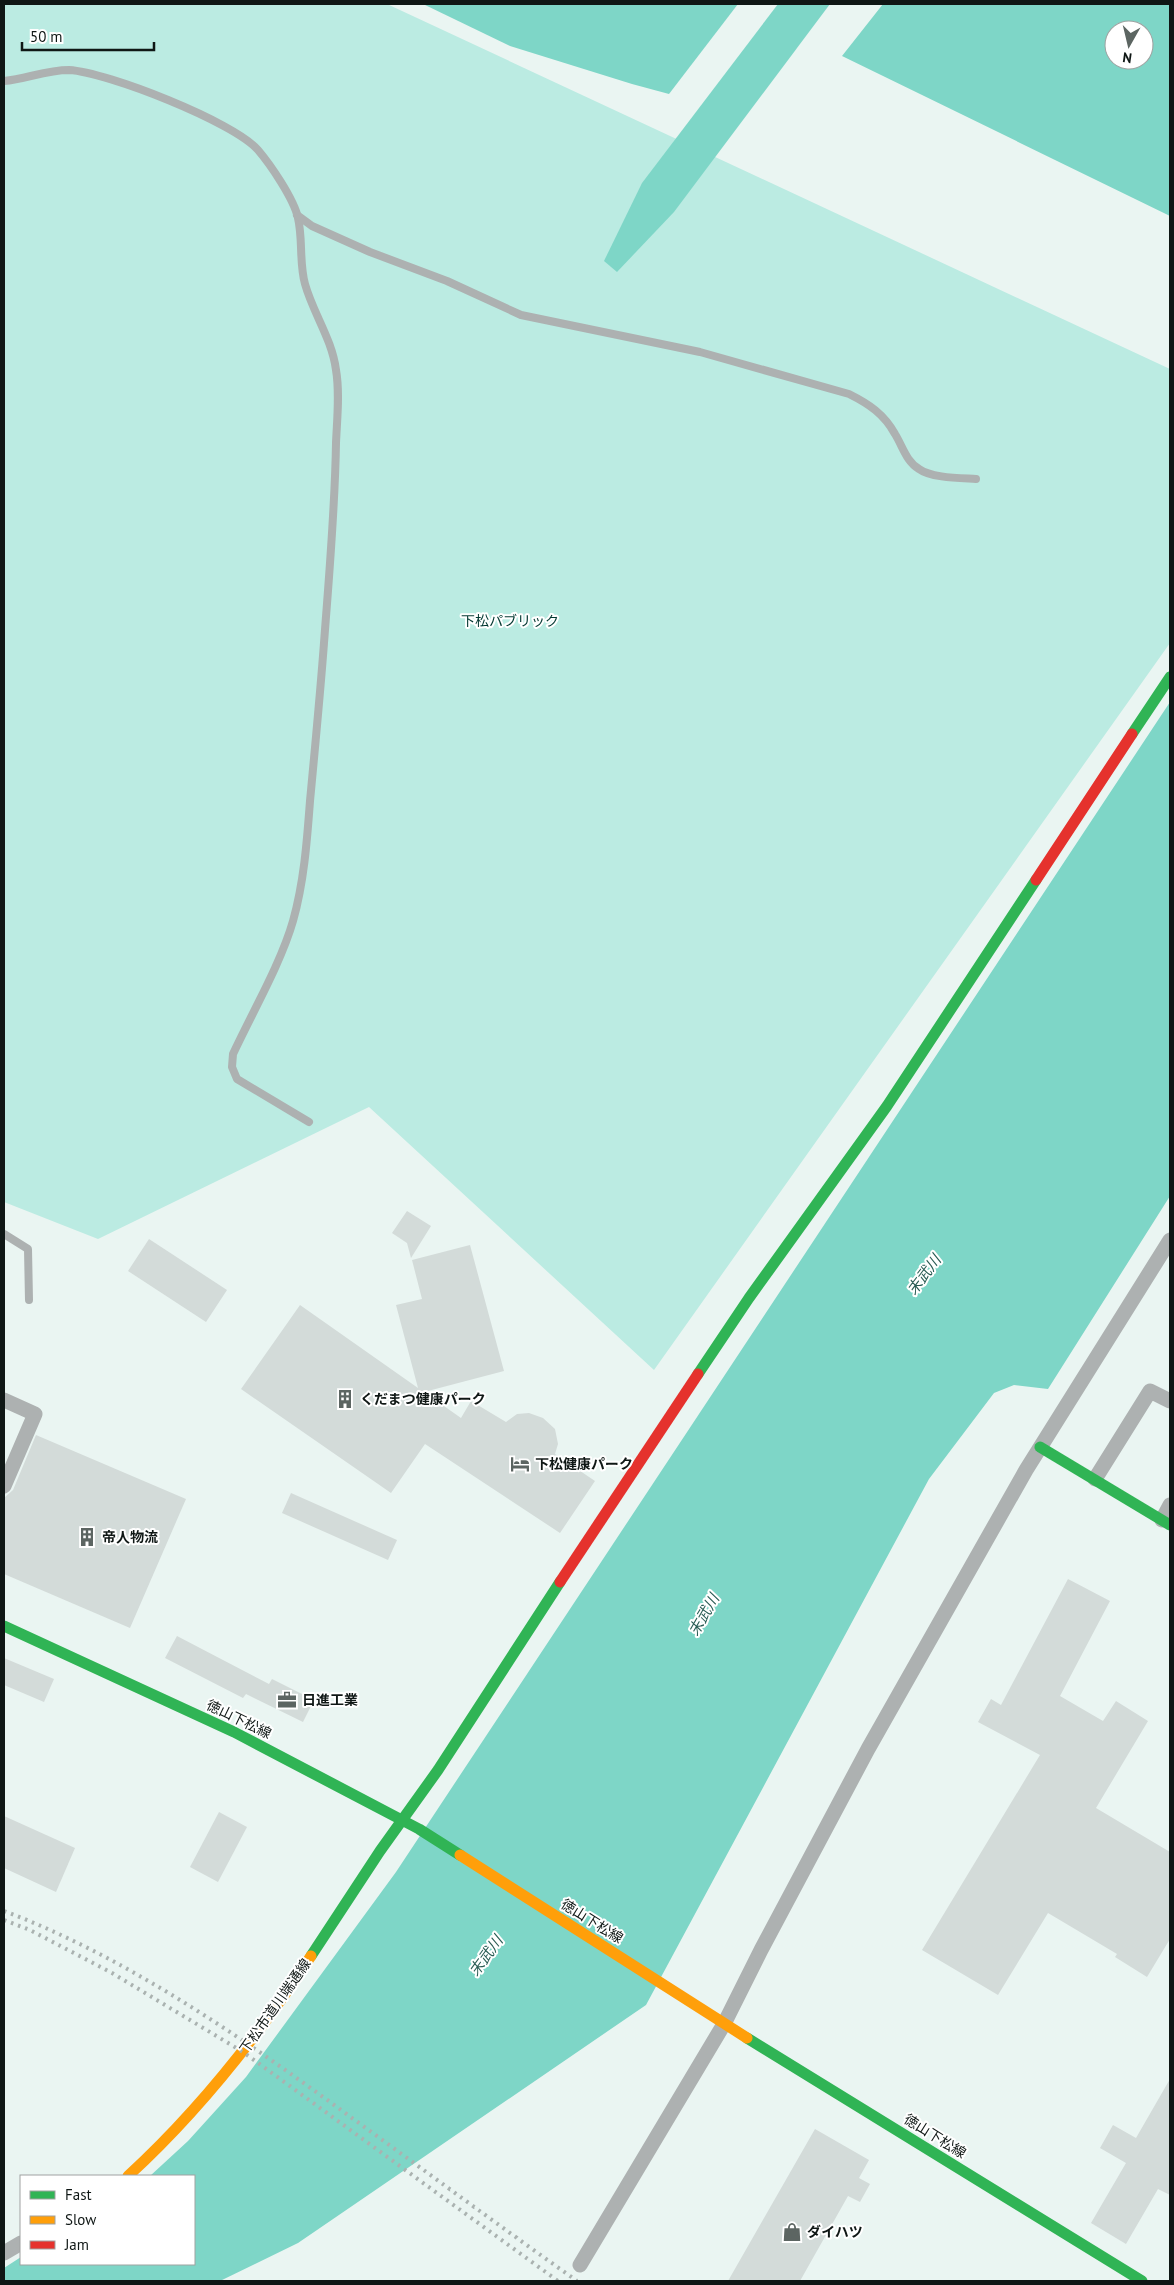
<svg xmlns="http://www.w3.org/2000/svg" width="1174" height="2285" viewBox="0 0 1174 2285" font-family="'PT Sans','Noto Sans JP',sans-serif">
  <rect width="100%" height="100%" fill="#eaf5f2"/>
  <path fill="#bbebe2" d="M4 4H387L1170 369V643L654 1370 369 1107 98 1239 4 1202Z"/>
  <g fill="#7ed6c7" fill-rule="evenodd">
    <path d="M423 4H738L669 94 632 84 510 46Z"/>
    <path d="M778 4H830L674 212 617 272 604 261 642 183Z"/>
    <path d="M883 4H1170V216L842 56ZM1114 30H1144V60H1114Z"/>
    <path d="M1170 702V1196L1048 1389 1014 1385 994 1393 929 1479 646 2005 298 2243 220 2281H4V2268L21 2257V2264H194V2176H150L188 2141 246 2077 396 1872Z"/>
  </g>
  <g fill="#d3dbd9">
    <path d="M407 1211 431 1226 411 1258 407 1243 392 1233Z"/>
    <path d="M149 1239 227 1290 206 1322 128 1271Z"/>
    <path d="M470 1245 504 1371 424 1392 461 1418 471 1401 506 1422 517 1414 529 1413 543 1418 555 1429 558 1444 555 1454 595 1481 560 1533 425 1444 391 1493 241 1389 300 1305 418 1388 396 1305 422 1299 412 1260Z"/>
    <path d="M36 1435 186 1499 130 1628 4 1574V1498L13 1490Z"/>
    <path d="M291 1493 397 1540 388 1560 282 1513Z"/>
    <path d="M1068 1579 1110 1601 1060 1696 1103 1721 1116 1701 1148 1721 1096 1808 1170 1852V1939L1147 1977 1115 1957 1117 1954 1048 1913 998 1995 922 1950 1040 1755 978 1722 991 1699 1001 1705Z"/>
    <path d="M177 1636 269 1684 272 1679 314 1700 303 1722 246 1694 243 1698 165 1658Z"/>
    <path d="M4 1658 54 1679 44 1702 4 1685Z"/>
    <path d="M219 1812 247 1827 218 1882 190 1867Z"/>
    <path d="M4 1816 75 1848 56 1892 4 1868Z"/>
    <path d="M1170 2079V2195L1158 2189 1126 2244 1091 2223 1126 2163 1100 2148 1113 2125 1136 2138Z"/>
    <path d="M815 2129 869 2160 859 2178 870 2184 860 2202 848 2196 800 2281H728Z"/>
  </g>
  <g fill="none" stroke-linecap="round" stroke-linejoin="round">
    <g stroke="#adb1b1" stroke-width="8">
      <path d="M4 81C26 79 46 70 69 70 107 72 234 122 258 150 270 164 294 199 298 218 303 239 299 263 305 284 313 313 332 339 336 370 340 393 337 419 336 443 335 510 329 576 324 643 320 696 315 748 310 801 307 841 304 882 293 921 281 963 252 1013 233 1054L232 1067 237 1079 309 1122"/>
      <path d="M297 215 312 226 370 252 447 281 521 315 700 352 849 394C869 404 884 414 895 434 903 447 906 461 919 469 931 478 961 478 976 479"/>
      <path d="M4 1234 28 1249 29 1300"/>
    </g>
    <g stroke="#adb1b1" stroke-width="15">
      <path d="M4 1400 35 1414 4 1486"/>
      <path d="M1095 1479 1150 1391 1170 1401"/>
      <path d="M1162 1520 1170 1505"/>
      <path d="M4 2253 21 2243"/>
      <path d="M580 2265 724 2024 761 1950 868 1749 1026 1470 1170 1240"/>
    </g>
    <g stroke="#30b455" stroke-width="11">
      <path d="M1132 734 1170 677"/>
      <path d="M698 1374 749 1298 887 1106 1036 880"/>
      <path d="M1040 1447 1170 1525"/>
      <path d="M4 1626 234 1732 419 1829 460 1855"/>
      <path d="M311 1956 380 1851 438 1770 560 1582"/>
      <path d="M747 2038 1142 2281"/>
    </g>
    <g stroke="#ff9f0a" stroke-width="11">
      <path d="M460 1855 747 2038"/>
      <path d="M128 2176C199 2111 258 2036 311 1956"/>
    </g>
    <g stroke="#e5322d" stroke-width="11">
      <path d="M1036 880 1132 734"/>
      <path d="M560 1582 698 1374"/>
    </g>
    <g stroke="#aab2b0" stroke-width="4" stroke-dasharray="2.5 5" stroke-linecap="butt">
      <path d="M4 1911C124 1956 238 2035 341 2110 420 2167 498 2225 577 2281"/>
      <path d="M4 1920 30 1930 112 1973 243 2052 558 2281"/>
    </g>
  </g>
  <defs>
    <g id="building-bare" transform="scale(1.5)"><path d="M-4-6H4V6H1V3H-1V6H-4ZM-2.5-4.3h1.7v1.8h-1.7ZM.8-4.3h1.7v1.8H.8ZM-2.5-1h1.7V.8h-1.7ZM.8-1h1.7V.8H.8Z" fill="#5c6562" stroke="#fff" stroke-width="2.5" paint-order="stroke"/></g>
    <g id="hotel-bare" transform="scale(1.5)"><path d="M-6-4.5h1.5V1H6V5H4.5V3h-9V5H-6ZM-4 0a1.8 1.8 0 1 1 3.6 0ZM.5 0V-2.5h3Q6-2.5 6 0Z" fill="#5c6562" stroke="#fff" stroke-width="2.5" paint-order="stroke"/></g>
    <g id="office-bare" transform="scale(1.5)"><path d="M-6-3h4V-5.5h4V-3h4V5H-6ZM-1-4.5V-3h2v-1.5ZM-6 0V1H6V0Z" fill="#5c6562" stroke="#fff" stroke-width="2.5" paint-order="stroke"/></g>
    <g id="shop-bare" transform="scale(1.5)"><path d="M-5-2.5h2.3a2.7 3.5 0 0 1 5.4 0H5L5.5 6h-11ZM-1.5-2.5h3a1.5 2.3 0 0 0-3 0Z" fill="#5c6562" stroke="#fff" stroke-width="2.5" paint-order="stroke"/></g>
  </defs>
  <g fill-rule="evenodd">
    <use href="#building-bare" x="345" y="1399"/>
    <use href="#hotel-bare" x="520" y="1464"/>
    <use href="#building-bare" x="87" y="1537"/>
    <use href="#office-bare" x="287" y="1700"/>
    <use href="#shop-bare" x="792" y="2232"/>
  </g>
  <g text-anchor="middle" stroke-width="4" stroke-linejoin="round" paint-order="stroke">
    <g font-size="14" fill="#003730" stroke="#fff">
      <text x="510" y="626">下松パブリック</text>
    </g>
    <g font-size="14" font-weight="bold" fill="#0f1715" stroke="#fff" text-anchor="start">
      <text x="360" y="1404">くだまつ健康パーク</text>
      <text x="535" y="1469">下松健康パーク</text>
      <text x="102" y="1542">帝人物流</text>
      <text x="302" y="1705">日進工業</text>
      <text x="807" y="2237">ダイハツ</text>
    </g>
    <g font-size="14" fill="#0f1715" stroke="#fff">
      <text transform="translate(239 1719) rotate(26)" y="5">徳山下松線</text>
      <text transform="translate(592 1921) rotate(32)" y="5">徳山下松線</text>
      <text transform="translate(275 2006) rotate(-55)" y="5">下松市道川端通線</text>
      <text transform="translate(935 2136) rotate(32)" y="5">徳山下松線</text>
    </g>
    <g font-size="15" font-style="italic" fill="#2a5c54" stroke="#fff">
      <text transform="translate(924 1275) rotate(-53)" y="5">末武川</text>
      <text transform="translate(704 1615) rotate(-60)" y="5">末武川</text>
      <text transform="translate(486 1956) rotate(-54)" y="5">末武川</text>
    </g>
  </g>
  <rect width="1174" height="2285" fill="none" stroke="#0f1715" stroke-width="10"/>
  <rect x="20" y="2175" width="175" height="90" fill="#ffffff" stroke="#9fa2a1"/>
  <rect x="30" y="2191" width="25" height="8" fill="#30b455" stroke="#9fa2a1"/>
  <text x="65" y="2200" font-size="15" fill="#0f1715">Fast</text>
  <rect x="30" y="2216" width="25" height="8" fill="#ff9f0a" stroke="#9fa2a1"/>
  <text x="65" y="2225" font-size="15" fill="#0f1715">Slow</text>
  <rect x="30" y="2241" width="25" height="8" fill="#e5322d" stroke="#9fa2a1"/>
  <text x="65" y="2250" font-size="15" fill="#0f1715">Jam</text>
  <g transform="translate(1129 45) rotate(188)"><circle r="24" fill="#ffffff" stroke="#9fa2a1"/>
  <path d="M0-4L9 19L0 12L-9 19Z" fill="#5c6562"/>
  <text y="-8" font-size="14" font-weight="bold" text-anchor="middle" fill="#0f1715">N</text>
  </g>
  <path d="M22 42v8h132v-8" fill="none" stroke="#0f1715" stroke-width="2.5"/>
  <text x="30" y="42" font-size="15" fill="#0f1715" stroke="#ffffff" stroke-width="4" paint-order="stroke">50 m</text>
</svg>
